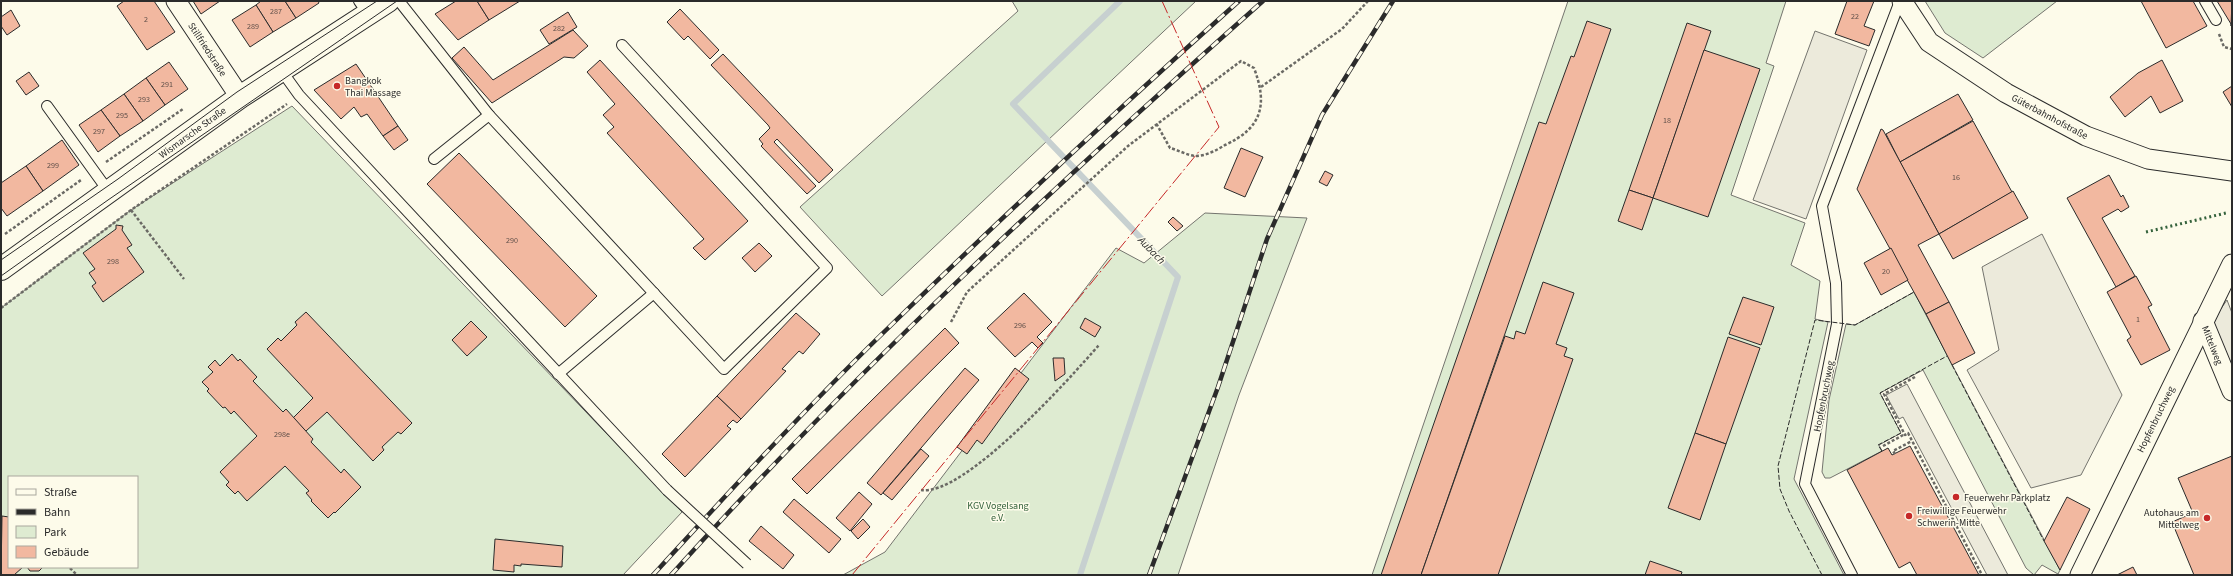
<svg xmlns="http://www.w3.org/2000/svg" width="2233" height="576" viewBox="0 0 2233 576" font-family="'Source Sans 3',sans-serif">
  <rect width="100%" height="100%" fill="#fdfbea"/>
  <g fill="#deebd1" stroke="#74746e" fill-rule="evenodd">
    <path d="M1012 1H1196L882 296 800 207 1018 11Z"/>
    <path d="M1568 1H1786L1766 63 1774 66 1731 195 1805 223 1791 265 1820 281 1815 319 1828 322 1794 479 1844 575H1372Z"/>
    <path d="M1925 1H2057L1983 58 1945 33Z"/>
    <path d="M292 106 682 512 623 575H1V308L131 210ZM9 477H137V567H9Z"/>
    <path d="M1205 213 1307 218 1239 395 1178 575H843L885 552 1116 248 1144 263Z"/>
    <path d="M1914 292 2060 570 2058 574 2042 565 2034 575 2026 568 1923 370 1880 393 1901 433 1879 445 1882 451 1830 478H1825L1822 472 1829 400 1846 324 1855 325Z"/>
  </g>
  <g fill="#eceadb" stroke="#74746e">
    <path d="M1815 31 1867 50 1806 219 1753 200Z"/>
    <path d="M2042 234 2122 395 2081 475 2031 488 1967 370 1999 350 1982 267Z"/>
    <path d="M2227 300 2232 313V374L2211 323Z"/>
    <path d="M1907 384 2008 575H1987L1903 417 1899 419 1886 395Z"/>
  </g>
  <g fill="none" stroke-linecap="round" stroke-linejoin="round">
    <path stroke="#c7d0d0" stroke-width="6" d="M1080 575 1178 277 1013 104 1120 1"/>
  </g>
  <g fill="#f2b8a0" stroke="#2b2b2b">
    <path d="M124 1H154L175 32 147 50 117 6Z"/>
    <path d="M193 1H220L201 14Z"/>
    <path d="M261 1H285L296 18 273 32 256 5Z"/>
    <path d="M285 1H318L319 3 296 18Z"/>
    <path d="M456 1H477L489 20 458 40 435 14Z"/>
    <path d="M477 1H520L489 20Z"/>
    <path d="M1847 1H1874L1864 26 1875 30 1869 46 1835 34Z"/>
    <path d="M2141 1H2193L2207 26 2166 48Z"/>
    <path d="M2217 1H2232L2231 26V24Z"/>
    <path d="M256 5 273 32 250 47 232 20Z"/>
    <path d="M680 9 719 50 710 59 688 36 684 40 667 22Z"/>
    <path d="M11 10 20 26 7 35 1 26V17Z"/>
    <path d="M568 12 577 27 549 44 540 30Z"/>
    <path d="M1587 21 1611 29 1421 575H1381L1539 122 1546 124 1571 56 1574 57Z"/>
    <path d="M1687 23 1711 31 1653 198 1629 190Z"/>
    <path d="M573 30 588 46 574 58 564 57 492 103 452 58 464 47 493 80Z"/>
    <path d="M1704 50 1760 69 1708 217 1653 198Z"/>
    <path d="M723 54 833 170 819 183 777 139 774 142 816 186 807 194 761 146 763 144 759 139 770 128 768 125 711 65Z"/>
    <path d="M600 60 748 221 705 260 693 248 704 239 607 133 614 127 603 115 615 104 587 72Z"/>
    <path d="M2162 60 2183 101 2160 113 2151 96 2125 117 2110 97 2138 73Z"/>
    <path d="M169 62 188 89 165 105 146 78Z"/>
    <path d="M356 64 398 126 383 136 367 114 361 117 354 107 341 119 314 90Z"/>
    <path d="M29 72 39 86 26 95 16 81Z"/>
    <path d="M146 78 165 105 143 121 124 94Z"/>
    <path d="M2232 86V107L2223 92Z"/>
    <path d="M124 94 143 121 120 136 101 110Z"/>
    <path d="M1958 94 1973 120 1900 162 1886 134Z"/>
    <path d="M101 110 120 136 98 152 79 125Z"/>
    <path d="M1973 121 2012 192 1939 234 1900 162Z"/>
    <path d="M398 126 408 140 394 150 383 136Z"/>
    <path d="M1881 129 1883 130 1939 234 1918 245 1949 302 1926 314 1857 189Z"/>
    <path d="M62 140 79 165 43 191 26 166Z"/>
    <path d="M1241 148 1263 157 1245 197 1224 188Z"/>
    <path d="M459 153 597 296 565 327 427 184Z"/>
    <path d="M26 166 43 191 7 216 1 208V183Z"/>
    <path d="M1325 171 1333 175 1327 186 1319 182Z"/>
    <path d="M2109 175 2121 197 2123 195 2129 207 2121 212 2118 209 2102 218 2135 276 2116 287 2067 198Z"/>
    <path d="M1629 190 1653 198 1642 230 1618 221Z"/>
    <path d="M2013 191 2028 218 1953 259 1939 234Z"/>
    <path d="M1173 217 1183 226 1177 231 1168 222Z"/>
    <path d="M116 225 123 226 122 230 132 245 127 248 144 272 103 302 92 286 96 283 89 273 95 269 83 253 116 229Z"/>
    <path d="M759 243 772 256 755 272 742 258Z"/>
    <path d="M1891 248 1908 280 1881 295 1864 263Z"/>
    <path d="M2136 276 2152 305 2148 307 2170 350 2141 365 2127 340 2131 337 2107 292Z"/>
    <path d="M1543 282 1574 293 1556 344 1567 348 1564 356 1573 359 1498 575H1421L1505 336 1514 339 1516 331 1525 334Z"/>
    <path d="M1024 293 1052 322 1037 337 1043 343 1038 348 1032 342 1015 357 987 328Z"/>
    <path d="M1743 297 1774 307 1761 345 1729 334Z"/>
    <path d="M1949 302 1975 353 1952 365 1926 314Z"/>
    <path d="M306 312 412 423 401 434 398 432 382 447 384 450 373 461 327 412 306 431 293 418 313 398 267 349 278 338 281 341 297 325 295 322Z"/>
    <path d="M796 313 820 334 803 354 799 351 782 369 786 371 741 419 717 396Z"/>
    <path d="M1085 318 1101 327 1095 337 1080 328Z"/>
    <path d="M471 321 487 337 467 356 452 340Z"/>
    <path d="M945 328 959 343 807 494 792 479Z"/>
    <path d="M1728 337 1760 348 1726 444 1695 433Z"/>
    <path d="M232 354 238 361 240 359 257 377 253 381 283 412 286 409 313 439 311 442 341 473 344 469 361 487 335 513 334 512 328 518 311 501 312 500 306 493 309 491 285 466 247 501 238 491 235 494 226 485 229 482 220 472 257 436 234 411 231 414 225 407 223 408 207 391 209 389 202 382 213 372 208 367 215 360 220 366Z"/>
    <path d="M1053 358H1064L1065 374 1055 381Z"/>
    <path d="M965 368 979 380 881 495 867 483Z"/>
    <path d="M1015 368 1029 379 982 444 977 440 967 454 957 447Z"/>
    <path d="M717 396 741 419 737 423 733 420 727 426 731 429 685 477 662 454Z"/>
    <path d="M1695 433 1726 444 1700 520 1668 508Z"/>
    <path d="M1910 446 1979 575H1917L1910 562 1899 568 1847 470 1888 448 1892 455Z"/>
    <path d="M921 449 929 456 892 500 883 493Z"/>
    <path d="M2232 456V575H2194L2172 522 2193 513 2178 478Z"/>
    <path d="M859 492 872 504 850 531 836 518Z"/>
    <path d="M2067 497 2090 509 2060 570 2044 541Z"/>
    <path d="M794 499 841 539 829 553 783 512Z"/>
    <path d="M2 516 9 517V567H23L14 575H1Z"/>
    <path d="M863 519 870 527 858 539 851 531Z"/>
    <path d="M761 526 794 555 783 569 749 541Z"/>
    <path d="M495 539 563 546 562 567 521 564V566L514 565V572L493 570Z"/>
    <path d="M1650 561 1682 572 1681 575H1645Z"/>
    <path d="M27 567H43L39 571H30Z"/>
    <path d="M2133 567 2137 575H2117Z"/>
  </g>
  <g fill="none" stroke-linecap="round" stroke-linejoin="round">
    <g stroke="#2b2b2b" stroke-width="12">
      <g id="service">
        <path d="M359 1 368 14"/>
        <path d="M399 1 489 115 724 369 827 268 622 45"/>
        <path d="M2205 1 2216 20"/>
        <path d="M281 70 299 95 667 490"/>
        <path d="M47 106 109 192"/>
        <path d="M434 159 489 115"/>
        <path d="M558 374 654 293"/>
        <path d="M1852 575 1805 484 1837 324 1836 283 1822 206 1900 1"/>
      </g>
    </g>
    <g stroke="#2b2b2b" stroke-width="21">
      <g id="minor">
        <path d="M176 1 240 97"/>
        <path d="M1902 1 1929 42 2006 93 2086 136 2148 159 2232 171"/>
        <path d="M2203 321 2232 391"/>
        <path d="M2080 575 2232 264"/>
      </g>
    </g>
    <g stroke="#2b2b2b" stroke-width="24">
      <path id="primary" d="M1 269 240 97 388 1"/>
    </g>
    <g stroke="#6a6964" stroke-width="2.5" stroke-dasharray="3 2" stroke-linecap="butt">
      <path d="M2219 34 2224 47 2232 49"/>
      <path d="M1261 87 1342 29 1368 1"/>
      <path d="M106 162 183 109"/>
      <path d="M131 210 184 279"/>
      <path d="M5 234 81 180"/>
      <path d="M1 308 131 210 287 104"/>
      <path d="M951 322 967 292 1128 146 1241 61 1254 68C1268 105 1262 128 1225 145 1217 150 1206 156 1196 156 1189 156 1178 150 1170 148L1156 123"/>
      <path d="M1915 377 1884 394 1905 435 1908 433 1982 575"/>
      <path d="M1883 446 1905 434"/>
      <path d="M1895 454 1893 451 1912 441"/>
      <path d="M921 490C964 497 1071 377 1099 345"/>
      <path d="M70 568 77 575"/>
    </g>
    <use href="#service" stroke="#fdfbea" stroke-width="10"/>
    <use href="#minor" stroke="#fdfbea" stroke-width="19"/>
    <use href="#primary" stroke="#fdfbea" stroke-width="22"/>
    <g stroke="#2b2b2b" stroke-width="1">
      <path d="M1 260 118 179 237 92 377 1"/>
      <path d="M1 276 108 200 397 1"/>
    </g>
    <g stroke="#2b2b2b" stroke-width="4.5">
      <g id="rail">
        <path d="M653 575C728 493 803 411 883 333 999 220 1118 109 1239 1"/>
        <path d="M671 575C855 371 1058 183 1263 1"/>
        <path d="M1149 575 1218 387 1267 239 1322 115 1393 1"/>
      </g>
    </g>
    <use href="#rail" stroke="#fdfbea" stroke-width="3" stroke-dasharray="9" stroke-linecap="butt"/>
    <g stroke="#2b2b2b" stroke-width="12" stroke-linecap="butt">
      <path id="service-bridge" d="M667 490 747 564"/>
    </g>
    <use href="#service-bridge" stroke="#fdfbea" stroke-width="10"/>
    <path stroke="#34623c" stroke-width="3" stroke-dasharray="2 3" stroke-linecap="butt" d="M2146 232 2226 213"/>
    <g stroke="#2b2b2b" stroke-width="1" stroke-dasharray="5 2" stroke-linecap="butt">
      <path d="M1952 365 2044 541"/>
      <path d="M1882 451 1878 445 1901 433 1880 393 1947 356"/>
      <path d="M1822 575 1789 511 1780 489 1778 466 1815 320 1855 325 1914 292"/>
    </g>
    <path stroke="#c62828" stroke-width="1" stroke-dasharray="14 3 2 3" stroke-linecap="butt" d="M852 575 1219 127 1162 1"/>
  </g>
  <g fill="#c62828" stroke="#fdfbea" stroke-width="1.5">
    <circle cx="337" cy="86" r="4"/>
    <circle cx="1956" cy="497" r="4"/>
    <circle cx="1909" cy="516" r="4"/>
    <circle cx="2207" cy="518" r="4"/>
  </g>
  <g text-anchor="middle" stroke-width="3" stroke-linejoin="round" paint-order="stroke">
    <g font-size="8" fill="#5d4e48">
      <text x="276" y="14">287</text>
      <text x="1855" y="19">22</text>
      <text x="146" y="22">2</text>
      <text x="253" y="29">289</text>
      <text x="559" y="31">282</text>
      <text x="167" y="87">291</text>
      <text x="144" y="102">293</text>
      <text x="122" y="118">295</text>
      <text x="1667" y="123">18</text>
      <text x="99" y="134">297</text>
      <text x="53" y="168">299</text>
      <text x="1956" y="180">16</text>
      <text x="512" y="243">290</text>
      <text x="113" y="264">298</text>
      <text x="1886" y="274">20</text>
      <text x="2138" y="322">1</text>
      <text x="1020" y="328">296</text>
      <text x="282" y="437">298e</text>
    </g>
    <g font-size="10" fill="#2b2b2b" stroke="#fdfbea">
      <text transform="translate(208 49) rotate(57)" y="4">Stillfriedstraße</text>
      <text transform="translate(2050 116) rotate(28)" y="4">Güterbahnhofstraße</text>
      <text transform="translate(192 132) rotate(-36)" y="4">Wismarsche Straße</text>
      <text transform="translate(2213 345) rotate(68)" y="4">Mittelweg</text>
      <text transform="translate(1823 396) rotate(-79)" y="4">Hopfenbruchweg</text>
      <text transform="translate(2155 419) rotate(-64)" y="4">Hopfenbruchweg</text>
    </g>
    <g font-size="10" fill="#2b2b2b" stroke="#fdfbea" text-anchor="start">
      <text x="345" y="84">Bangkok<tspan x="345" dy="12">Thai Massage</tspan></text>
      <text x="1964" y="501">Feuerwehr Parkplatz</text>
      <text x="1917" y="514">Freiwillige Feuerwehr<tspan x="1917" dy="12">Schwerin-Mitte</tspan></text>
      <text x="2199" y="516" text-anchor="end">Autohaus am<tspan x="2199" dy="12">Mittelweg</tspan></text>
    </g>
    <g font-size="10" fill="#34623c" stroke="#fdfbea">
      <text x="998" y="509">KGV Vogelsang<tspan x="998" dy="12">e.V.</tspan></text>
    </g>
    <g font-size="11" font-style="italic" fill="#2b2b2b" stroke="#fdfbea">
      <text transform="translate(1152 250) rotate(46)" y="4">Aubach</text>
    </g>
  </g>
  <rect width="2233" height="576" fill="none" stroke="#2b2b2b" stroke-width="4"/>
  <rect x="8" y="476" width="130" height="92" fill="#fdfbea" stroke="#a9a89e"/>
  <rect x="16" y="489" width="20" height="6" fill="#fdfbea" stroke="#a9a89e"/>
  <text x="44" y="496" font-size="12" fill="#2b2b2b">Straße</text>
  <rect x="16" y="509" width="20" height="6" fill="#2b2b2b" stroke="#a9a89e"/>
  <text x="44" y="516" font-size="12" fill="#2b2b2b">Bahn</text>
  <rect x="16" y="526" width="20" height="12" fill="#deebd1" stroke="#a9a89e"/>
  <text x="44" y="536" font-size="12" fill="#2b2b2b">Park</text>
  <rect x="16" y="546" width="20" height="12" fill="#f2b8a0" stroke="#a9a89e"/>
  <text x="44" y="556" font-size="12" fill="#2b2b2b">Gebäude</text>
</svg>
